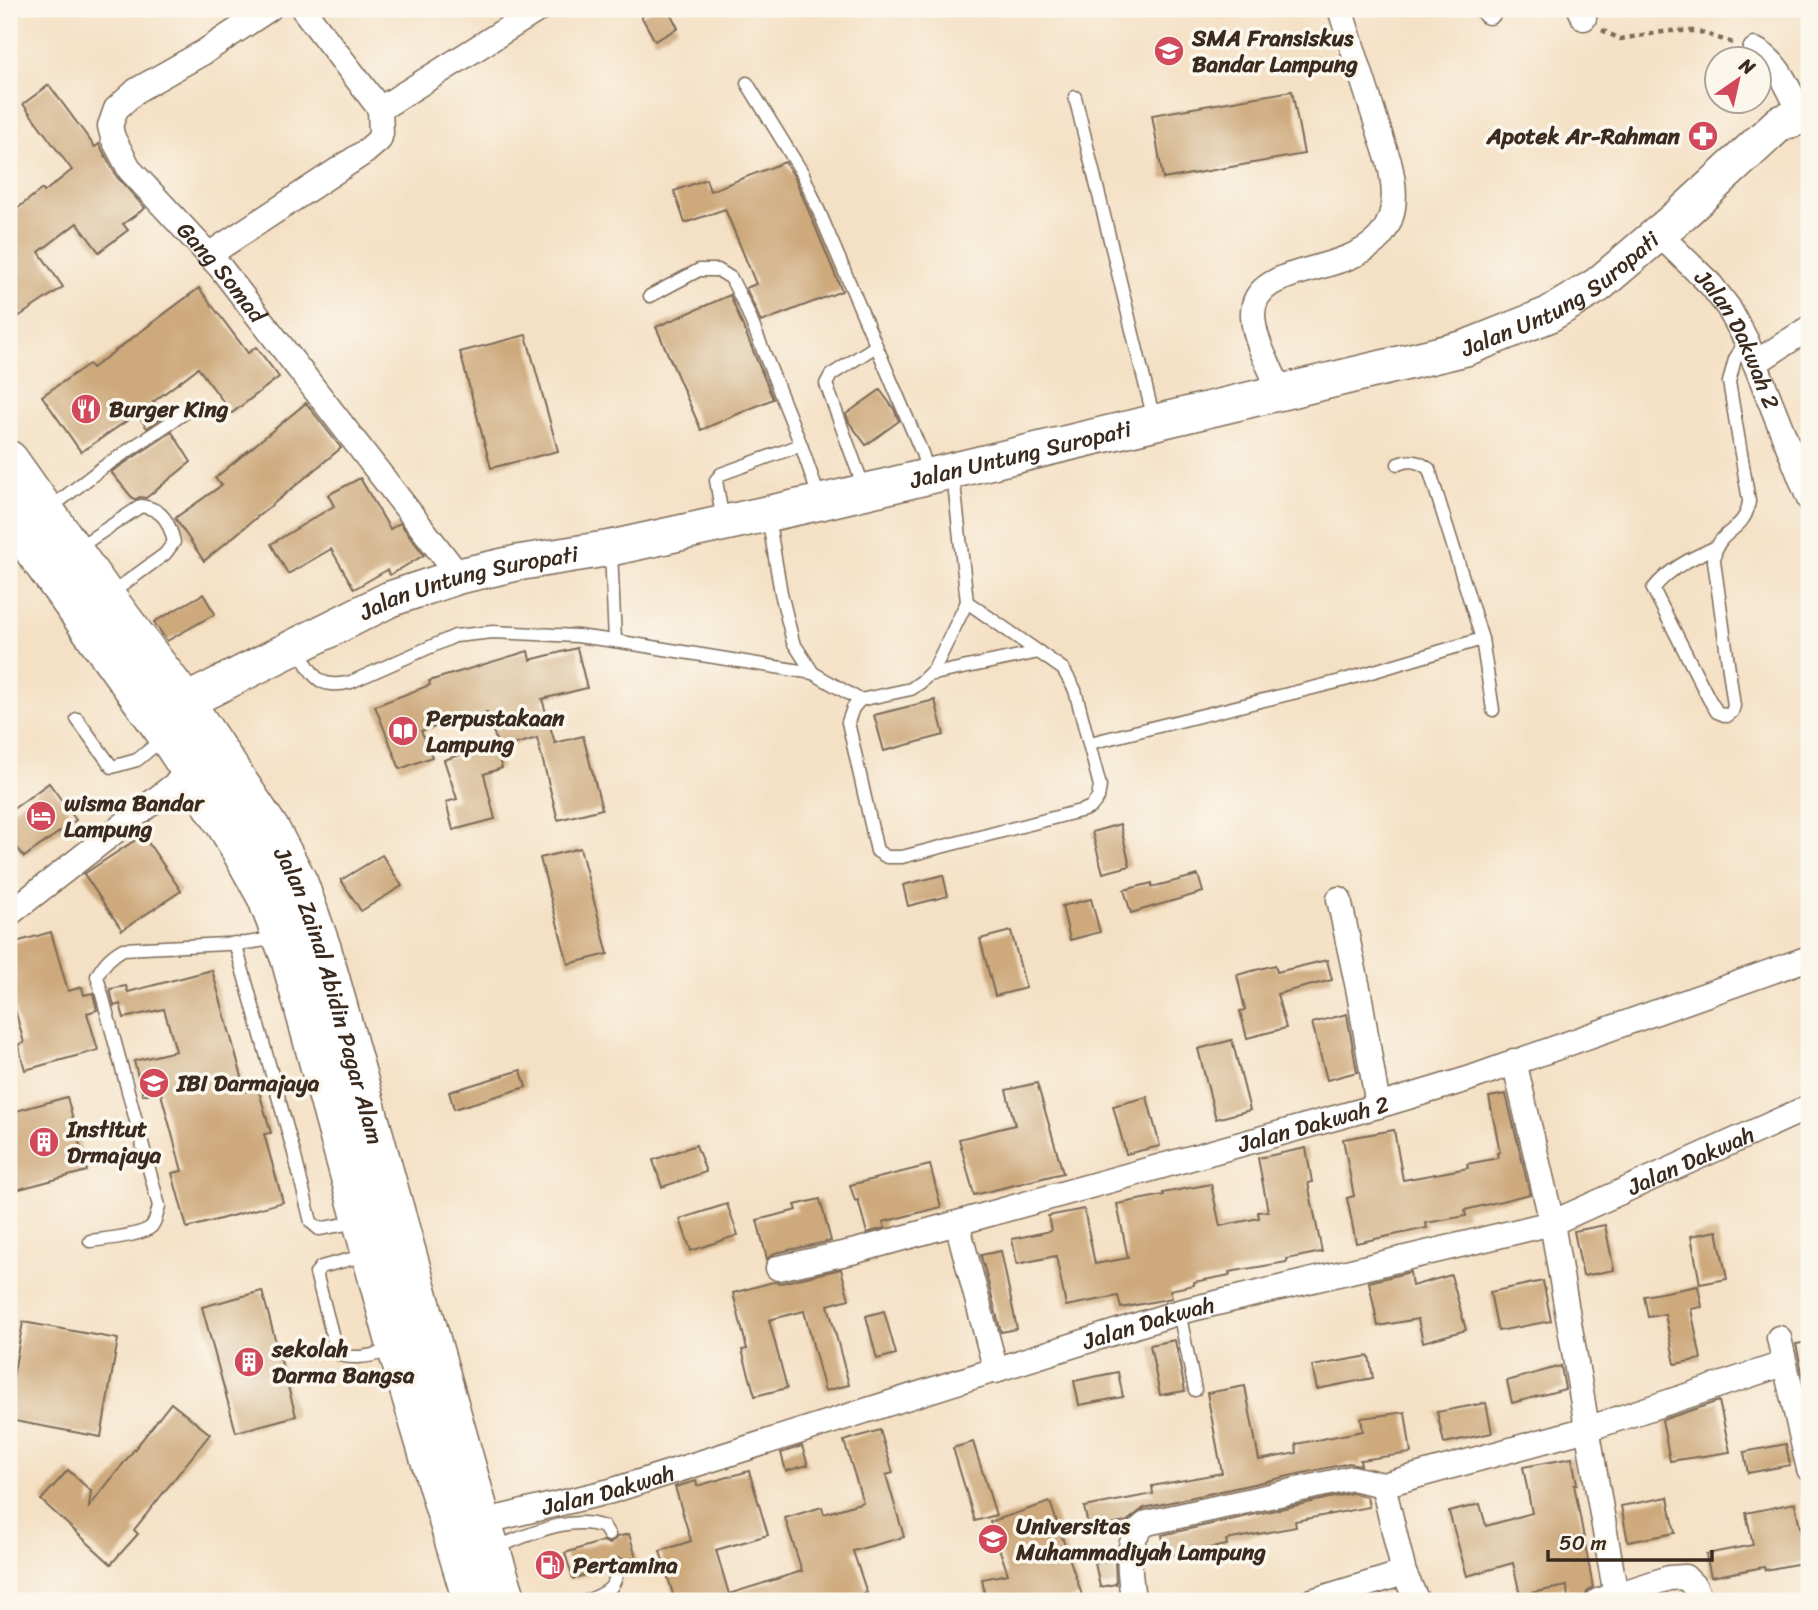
<svg xmlns="http://www.w3.org/2000/svg" width="1818" height="1610" viewBox="0 0 1818 1610" font-family="Sriracha,sans-serif">
  <rect width="100%" height="100%" fill="#fbf7ec"/>
  <filter id="ink" filterUnits="userSpaceOnUse"><feTurbulence type="fractalNoise" baseFrequency=".0143" numOctaves="2"/><feDisplacementMap in="SourceGraphic" scale="14" xChannelSelector="R" yChannelSelector="G"/><feConvolveMatrix kernelMatrix="1 2 1 2 8 2 1 2 1" color-interpolation-filters="sRGB"/></filter>
  <filter id="wash" filterUnits="userSpaceOnUse"><feTurbulence type="fractalNoise" baseFrequency=".00686" numOctaves="4" result="noise"/><feDisplacementMap in="SourceGraphic" scale="28" xChannelSelector="R" yChannelSelector="G"/><feGaussianBlur stdDeviation="1.57" result="paint"/><feColorMatrix in="noise" values="0 0 0 0 0 0 0 0 0 0 0 0 0 0 0 0 0 1.4 0 .05"/><feComposite in="paint" operator="in"/></filter>
  <g filter="url(#wash)">
    <rect width="100%" height="100%" fill="#f4e0c4"/>
    <g id="blocks">
      <g fill="#cda97c">
        <path d="M654 9H668L678 28 655 41 641 16Z"/>
        <path d="M49 85 95 147 99 144 117 177 145 208 123 224 128 230 99 252 77 223 39 252 63 287 9 323V215L42 189 44 192 72 170 23 104Z"/>
        <path d="M1292 91 1304 154 1163 179 1152 115Z"/>
        <path d="M785 162 795 178 842 291 761 322 746 288 756 284 725 209 685 223 674 191 706 179 710 191Z"/>
        <path d="M199 288 248 353 256 347 279 377 232 413 198 368 153 402 163 417 147 428 137 414 81 452 42 396 89 364 92 368Z"/>
        <path d="M730 295 773 399 701 430 656 327Z"/>
        <path d="M526 335 558 451 491 468 460 352Z"/>
        <path d="M880 390 894 409 899 421 866 445 849 422 846 414Z"/>
        <path d="M306 403 341 448 204 561 175 518 222 485 215 478Z"/>
        <path d="M172 432 191 462 146 498 140 497 134 500 111 472Z"/>
        <path d="M360 478 390 529 400 523 424 555 390 575 387 570 354 589 331 549 288 574 271 544 334 506 328 495Z"/>
        <path d="M203 594 215 614 167 641 154 622Z"/>
        <path d="M577 648 587 688 542 699 555 743 583 736 602 809 558 820 537 738 499 749 487 712 421 731 432 757 400 769 375 706 430 685 429 681 528 651 530 660Z"/>
        <path d="M935 700 944 735 884 751 874 715Z"/>
        <path d="M494 744 502 768 484 774 495 819 453 830 446 802 457 799 444 760Z"/>
        <path d="M49 783 76 820 24 857 9 836V812Z"/>
        <path d="M1120 824 1130 866 1103 873 1092 832Z"/>
        <path d="M143 835 181 891 122 930 84 874Z"/>
        <path d="M580 848 608 954 568 964 540 858Z"/>
        <path d="M382 855 402 886 361 911 341 880Z"/>
        <path d="M943 875 948 896 908 906 903 885Z"/>
        <path d="M1198 875 1203 892 1131 913 1124 890 1152 883V887Z"/>
        <path d="M1091 899 1100 932 1070 940 1062 906Z"/>
        <path d="M1011 931 1026 988 995 996 980 939Z"/>
        <path d="M51 932 68 991 82 987 84 995 93 993 97 1010 87 1013 98 1050 25 1070 18 1044 24 1043 9 987V944Z"/>
        <path d="M1327 960 1332 980 1277 994 1286 1028 1247 1038 1240 1011 1245 1010 1237 975 1275 965 1277 972Z"/>
        <path d="M212 970 246 1091 258 1088 271 1133 264 1134 283 1202 187 1228 172 1173 182 1171 160 1090 143 1095 134 1061 176 1051 164 1009 124 1018 120 1004 114 1006 110 989 126 986 128 992Z"/>
        <path d="M1347 1014 1357 1072 1327 1080 1312 1023Z"/>
        <path d="M1232 1040 1250 1110 1216 1119 1198 1049Z"/>
        <path d="M521 1070 526 1087 454 1109 449 1092Z"/>
        <path d="M1037 1083 1063 1173 974 1195 959 1139 1015 1125 1006 1090Z"/>
        <path d="M1506 1094 1530 1194 1465 1210 1466 1216 1426 1223 1427 1228 1356 1243 1347 1198 1354 1196 1343 1139 1394 1130 1403 1180 1468 1168 1467 1164 1498 1158 1497 1153 1500 1152 1489 1097Z"/>
        <path d="M67 1097 87 1171 12 1191 9 1178V1113Z"/>
        <path d="M1147 1097 1160 1146 1126 1154 1113 1106Z"/>
        <path d="M696 1145 706 1172 662 1187 653 1160Z"/>
        <path d="M1306 1148 1312 1182 1308 1183 1322 1252 1287 1259V1262L1229 1272 1230 1275 1194 1282V1285L1170 1290 1172 1298 1121 1308 1118 1296 1066 1306 1056 1256 1017 1264 1012 1239 1051 1231 1048 1216 1084 1209 1095 1264 1128 1258 1117 1204 1164 1195 1163 1193 1211 1184 1220 1226 1259 1218 1258 1212 1268 1211 1258 1158Z"/>
        <path d="M930 1165 941 1207 883 1222 885 1228 867 1233 858 1200 855 1201 850 1185Z"/>
        <path d="M820 1199 831 1241 775 1253 767 1259 757 1220 797 1210 795 1205Z"/>
        <path d="M727 1204 738 1235 691 1251 680 1219Z"/>
        <path d="M1605 1225 1614 1270 1583 1276 1574 1231Z"/>
        <path d="M1717 1231 1727 1279 1700 1284 1691 1236Z"/>
        <path d="M1001 1251 1017 1329 1001 1332 981 1255Z"/>
        <path d="M841 1269 849 1299 828 1305 849 1385 825 1391 804 1311 769 1320 787 1388 755 1396 742 1350 747 1349 733 1293 773 1282 781 1283Z"/>
        <path d="M1410 1272 1412 1286 1451 1275 1466 1330 1423 1342 1418 1319 1378 1326 1369 1282Z"/>
        <path d="M1543 1281 1551 1321 1498 1331 1490 1292Z"/>
        <path d="M1698 1286 1702 1307 1691 1309 1701 1359 1675 1364 1665 1314 1648 1317 1644 1296Z"/>
        <path d="M262 1291 296 1416 236 1432 202 1307Z"/>
        <path d="M884 1311 896 1354 877 1359 866 1316Z"/>
        <path d="M23 1322 118 1339 101 1437 9 1420V1399Z"/>
        <path d="M1175 1340 1185 1391 1160 1395 1150 1345Z"/>
        <path d="M1809 1342V1395H1807L1796 1344Z"/>
        <path d="M1369 1356 1373 1378 1317 1389 1312 1366Z"/>
        <path d="M1561 1366 1565 1389 1512 1403 1507 1381Z"/>
        <path d="M1118 1372 1123 1397 1079 1405 1074 1381Z"/>
        <path d="M1245 1386 1259 1460 1297 1453 1296 1444 1363 1431 1361 1418 1405 1412 1411 1453 1360 1460 1361 1465 1349 1463 1144 1508 1126 1522 1089 1529 1084 1507 1153 1494 1152 1486 1222 1473 1207 1393Z"/>
        <path d="M1719 1401 1730 1452 1670 1461 1662 1420Z"/>
        <path d="M171 1403 210 1434 134 1530 138 1534 111 1564 41 1500 68 1470 91 1491 89 1507Z"/>
        <path d="M1486 1403 1492 1433 1444 1443 1437 1412Z"/>
        <path d="M880 1430 893 1473 886 1475 904 1537 853 1551 867 1593 840 1601H675L660 1551 691 1541 675 1487 696 1481 697 1486 749 1471 768 1535 716 1550 729 1594 802 1571 785 1518 822 1507 824 1514 863 1502 844 1441Z"/>
        <path d="M973 1442 996 1515 975 1521 953 1448Z"/>
        <path d="M1786 1444 1790 1465 1748 1473 1744 1452Z"/>
        <path d="M802 1446 808 1465 786 1471 781 1453Z"/>
        <path d="M1572 1458 1577 1484H1574L1593 1587 1587 1592 1584 1601H1568L1567 1586 1520 1595 1513 1563 1467 1576 1449 1512 1480 1504 1486 1526 1532 1513 1523 1467Z"/>
        <path d="M1352 1493 1367 1497 1369 1507 1295 1521 1296 1527 1226 1540 1227 1545 1166 1556 1162 1535Z"/>
        <path d="M1668 1497 1675 1533 1628 1542 1621 1506Z"/>
        <path d="M1050 1502 1082 1595 1064 1601H986L982 1579 1008 1574 990 1522Z"/>
        <path d="M1795 1503 1807 1562 1765 1570 1764 1567 1711 1577 1706 1554 1753 1545 1746 1513Z"/>
        <path d="M629 1534 637 1560 626 1563 623 1559 615 1558 611 1561 609 1568 573 1579 565 1553 603 1541 610 1544 617 1537Z"/>
        <path d="M1115 1560 1116 1584 1100 1587 1095 1563Z"/>
      </g>
    </g>
  </g>
  <g filter="url(#ink)">
    <use href="#blocks" fill-opacity="0" stroke="#7c6a58" stroke-width="2"/>
    <g fill="none" stroke-linecap="round" stroke-linejoin="round">
      <g stroke="#7c6a58" stroke-width="15">
        <g id="lane">
          <path d="M747 83 803 174 922 453 928 473"/>
          <path d="M1075 97 1154 420"/>
          <path d="M650 296 699 270H718L731 278 746 308 801 445 820 500"/>
          <path d="M953 474 967 602 934 669 921 682 911 689 860 700 853 708 848 722 877 851 887 857H902L1084 810 1091 807 1098 798 1100 786 1075 690 1063 669 967 602"/>
          <path d="M864 488 826 384 831 375 876 346"/>
          <path d="M49 509 102 468 189 410"/>
          <path d="M768 517 781 593 793 642 813 673"/>
          <path d="M723 522 716 480 721 474 801 445"/>
          <path d="M1714 548C1690 559 1670 568 1653 589L1709 699 1717 712 1727 716 1732 712 1734 706 1714 561C1715 528 1746 534 1749 501L1729 382 1735 359 1746 340"/>
          <path d="M76 549 141 506C163 509 169 522 174 542L165 554 109 595"/>
          <path d="M1482 639 1493 710"/>
          <path d="M615 641 813 673 860 700"/>
          <path d="M297 648C313 674 317 691 351 682L455 636 493 632 577 636 615 641 611 551"/>
          <path d="M929 675 1039 652"/>
          <path d="M77 719 112 767 137 760 164 738"/>
          <path d="M1090 743 1341 681 1482 639 1429 469C1419 461 1410 459 1398 464"/>
          <path d="M235 943 294 1153 311 1222 319 1229 357 1222"/>
          <path d="M90 1241C104 1239 141 1236 151 1227 156 1222 157 1213 159 1206L97 976C104 963 111 956 123 949L247 943 278 938"/>
          <path d="M366 1255 321 1267 316 1273 337 1353C353 1362 376 1354 394 1350"/>
          <path d="M1179 1312 1195 1390"/>
          <path d="M494 1548C528 1536 568 1514 604 1527L609 1535"/>
          <path d="M586 1601C607 1593 616 1589 618 1566"/>
        </g>
      </g>
      <g stroke="#7c6a58" stroke-width="27">
        <g id="street">
          <path id="s1" d="M269 9 204 52 137 90 116 109 110 126 113 138 130 170 220 267 459 576"/>
          <path d="M1488 9 1489 12"/>
          <path d="M1580 9 1584 18"/>
          <path d="M1755 50C1780 62 1790 93 1802 116"/>
          <path d="M380 109 539 9"/>
          <path id="s2" d="M1658 233 1711 285 1728 307 1746 340 1809 499"/>
          <path d="M210 254 365 152 379 140 381 133 380 109 303 9"/>
          <path d="M1755 363 1809 328"/>
          <path d="M1281 392C1271 369 1254 342 1253 316 1250 242 1425 299 1389 162L1340 9"/>
          <path d="M1339 899 1359 993 1378 1106"/>
          <path d="M9 914 191 772"/>
          <path d="M1514 1061 1552 1223 1616 1596"/>
          <path d="M778 1268 856 1251 957 1223"/>
          <path d="M1779 1338 1809 1469"/>
          <path id="s3" d="M996 1371 957 1223 1378 1106 1468 1079 1809 958"/>
          <path d="M1383 1485 1404 1573 1417 1601"/>
          <path id="s4" d="M482 1522 611 1491 1179 1312 1552 1223 1809 1107"/>
          <path d="M1133 1601C1131 1575 1121 1540 1147 1523L1352 1478 1383 1485 1587 1429 1783 1364"/>
          <path d="M1312 1601 1404 1573"/>
          <path d="M1598 1601 1669 1578 1685 1577 1695 1587 1701 1601"/>
        </g>
      </g>
      <g stroke="#7c6a58" stroke-width="38">
        <g id="secondary">
          <path id="s5" d="M185 702 390 599 459 576 517 563 611 548 821 502 1466 348 1548 315 1598 285 1686 210 1780 123 1809 115"/>
        </g>
      </g>
      <g stroke="#7c6a58" stroke-width="41">
        <g id="highway">
          <path id="s6" d="M9 460 106 597 185 702 271 831 299 884 322 949 482 1522 507 1601"/>
          <path d="M9 516 167 735 231 833 266 896 290 958 397 1349 472 1601"/>
        </g>
      </g>
      <path stroke="#7c6a58" stroke-width="4.5" stroke-dasharray="5 5" stroke-linecap="butt" d="M1602 30 1620 39 1669 31H1697L1736 44"/>
      <use href="#lane" stroke="#fff" stroke-width="12"/>
      <use href="#street" stroke="#fff" stroke-width="24"/>
      <use href="#secondary" stroke="#fff" stroke-width="35"/>
      <use href="#highway" stroke="#fff" stroke-width="38"/>
    </g>
  </g>
  <defs>
    <g id="school-disc" transform="scale(1.575)"><circle r="9.5" fill="#d1495b" stroke="#fbf7ec"/><path d="M0-5L7-2L0 1L-7-2ZM-4 1L0 2.5L4 1V4Q0 6-4 4Z" fill="#fff"/></g>
    <g id="pharmacy-disc" transform="scale(1.575)"><circle r="9.5" fill="#d1495b" stroke="#fbf7ec"/><path d="M-2-6h4v4h4v4h-4v4h-4v-4h-4v-4h4Z" fill="#fff"/></g>
    <g id="restaurant-disc" transform="scale(1.575)"><circle r="9.5" fill="#d1495b" stroke="#fbf7ec"/><path d="M-5-6h1v4h1v-4h1v4h1v-4h1v5L-1.5 .5V6h-2V.5L-5-1ZM5-6V6H3V1.5H1.5Q1.5-4 5-6Z" fill="#fff"/></g>
    <g id="library-disc" transform="scale(1.575)"><circle r="9.5" fill="#d1495b" stroke="#fbf7ec"/><path d="M-6-4Q-3-5.5-.7-3.5V5Q-3 3-6 4ZM6-4Q3-5.5 .7-3.5V5Q3 3 6 4Z" fill="#fff"/></g>
    <g id="hotel-disc" transform="scale(1.575)"><circle r="9.5" fill="#d1495b" stroke="#fbf7ec"/><path d="M-6-4.5h1.5V1H6V5H4.5V3h-9V5H-6ZM-4 0a1.8 1.8 0 1 1 3.6 0ZM.5 0V-2.5h3Q6-2.5 6 0Z" fill="#fff"/></g>
    <g id="university-disc" transform="scale(1.575)"><circle r="9.5" fill="#d1495b" stroke="#fbf7ec"/><path d="M0-5L7-2L0 1L-7-2ZM-4 1L0 2.5L4 1V4Q0 6-4 4Z" fill="#fff"/></g>
    <g id="building-disc" transform="scale(1.575)"><circle r="9.5" fill="#d1495b" stroke="#fbf7ec"/><path d="M-4-6H4V6H1V3H-1V6H-4ZM-2.5-4.3h1.7v1.8h-1.7ZM.8-4.3h1.7v1.8H.8ZM-2.5-1h1.7V.8h-1.7ZM.8-1h1.7V.8H.8Z" fill="#fff"/></g>
    <g id="fuel-disc" transform="scale(1.575)"><circle r="9.5" fill="#d1495b" stroke="#fbf7ec"/><path d="M-5.5-6h7V0h2V4h1.3V-2.5L3-4.5l.8-.8L6-3V5H2.5V1h-1V6h-7ZM-4.2-4.7v3.2H.2V-4.7Z" fill="#fff"/></g>
  </defs>
  <g fill-rule="evenodd">
    <use href="#school-disc" x="1169" y="51"/>
    <use href="#pharmacy-disc" x="1703" y="136"/>
    <use href="#restaurant-disc" x="86" y="409"/>
    <use href="#library-disc" x="403" y="731"/>
    <use href="#hotel-disc" x="41" y="816"/>
    <use href="#university-disc" x="154" y="1083"/>
    <use href="#building-disc" x="44" y="1142"/>
    <use href="#building-disc" x="249" y="1362"/>
    <use href="#university-disc" x="993" y="1539"/>
    <use href="#fuel-disc" x="550" y="1565"/>
  </g>
  <g text-anchor="middle" stroke-width="7" stroke-linejoin="round" paint-order="stroke">
    <g font-size="23" font-weight="bold" fill="#3b2a1e" stroke="#fbf7ec" text-anchor="start">
      <text x="1192" y="46">SMA Fransiskus<tspan x="1192" dy="26">Bandar Lampung</tspan></text>
      <text x="1680" y="144" text-anchor="end">Apotek Ar-Rahman</text>
      <text x="109" y="417">Burger King</text>
      <text x="426" y="726">Perpustakaan<tspan x="426" dy="26">Lampung</tspan></text>
      <text x="64" y="811">wisma Bandar<tspan x="64" dy="26">Lampung</tspan></text>
      <text x="177" y="1091">IBI Darmajaya</text>
      <text x="67" y="1137">Institut<tspan x="67" dy="26">Drmajaya</tspan></text>
      <text x="272" y="1357">sekolah<tspan x="272" dy="26">Darma Bangsa</tspan></text>
      <text x="1016" y="1534">Universitas<tspan x="1016" dy="26">Muhammadiyah Lampung</tspan></text>
      <text x="573" y="1573">Pertamina</text>
    </g>
    <g font-size="23" fill="#3b2a1e" stroke="#fbf7ec">
      <text dy="8" stroke="none"><textPath href="#s1" startOffset="387">Gang Somad</textPath></text>
      <text dy="8" stroke="none"><textPath href="#s5" startOffset="1444">Jalan Untung Suropati</textPath></text>
      <text dy="8" stroke="none"><textPath href="#s2" startOffset="135">Jalan Dakwah 2</textPath></text>
      <text dy="8" stroke="none"><textPath href="#s5" startOffset="877">Jalan Untung Suropati</textPath></text>
      <text dy="8" stroke="none"><textPath href="#s5" startOffset="310">Jalan Untung Suropati</textPath></text>
      <text dy="8" stroke="none"><textPath href="#s6" startOffset="630">Jalan Zainal Abidin Pagar Alam</textPath></text>
      <text dy="8" stroke="none"><textPath href="#s3" startOffset="523">Jalan Dakwah 2</textPath></text>
      <text dy="8" stroke="none"><textPath href="#s4" startOffset="1264">Jalan Dakwah</textPath></text>
      <text dy="8" stroke="none"><textPath href="#s4" startOffset="696">Jalan Dakwah</textPath></text>
      <text dy="8" stroke="none"><textPath href="#s4" startOffset="130">Jalan Dakwah</textPath></text>
    </g>
  </g>
  <rect width="1818" height="1610" fill="none" stroke="#fbf7ec" stroke-width="35"/>
  <g transform="translate(1738 80) rotate(34)"><circle r="33" fill="#fbf7ec" stroke="#aea59a" stroke-width="2"/>
  <path d="M0-5L12 26L0 18L-12 26Z" fill="#d1495b"/>
  <text y="-10" font-size="19" font-weight="bold" text-anchor="middle" fill="#3b2a1e">N</text>
  </g>
  <path d="M1548 1550v10h164v-10" fill="none" stroke="#3b2a1e" stroke-width="3.5"/>
  <text x="1559" y="1550" font-size="21" fill="#3b2a1e" stroke="#fbf7ec" stroke-width="5" paint-order="stroke">50 m</text>
</svg>
